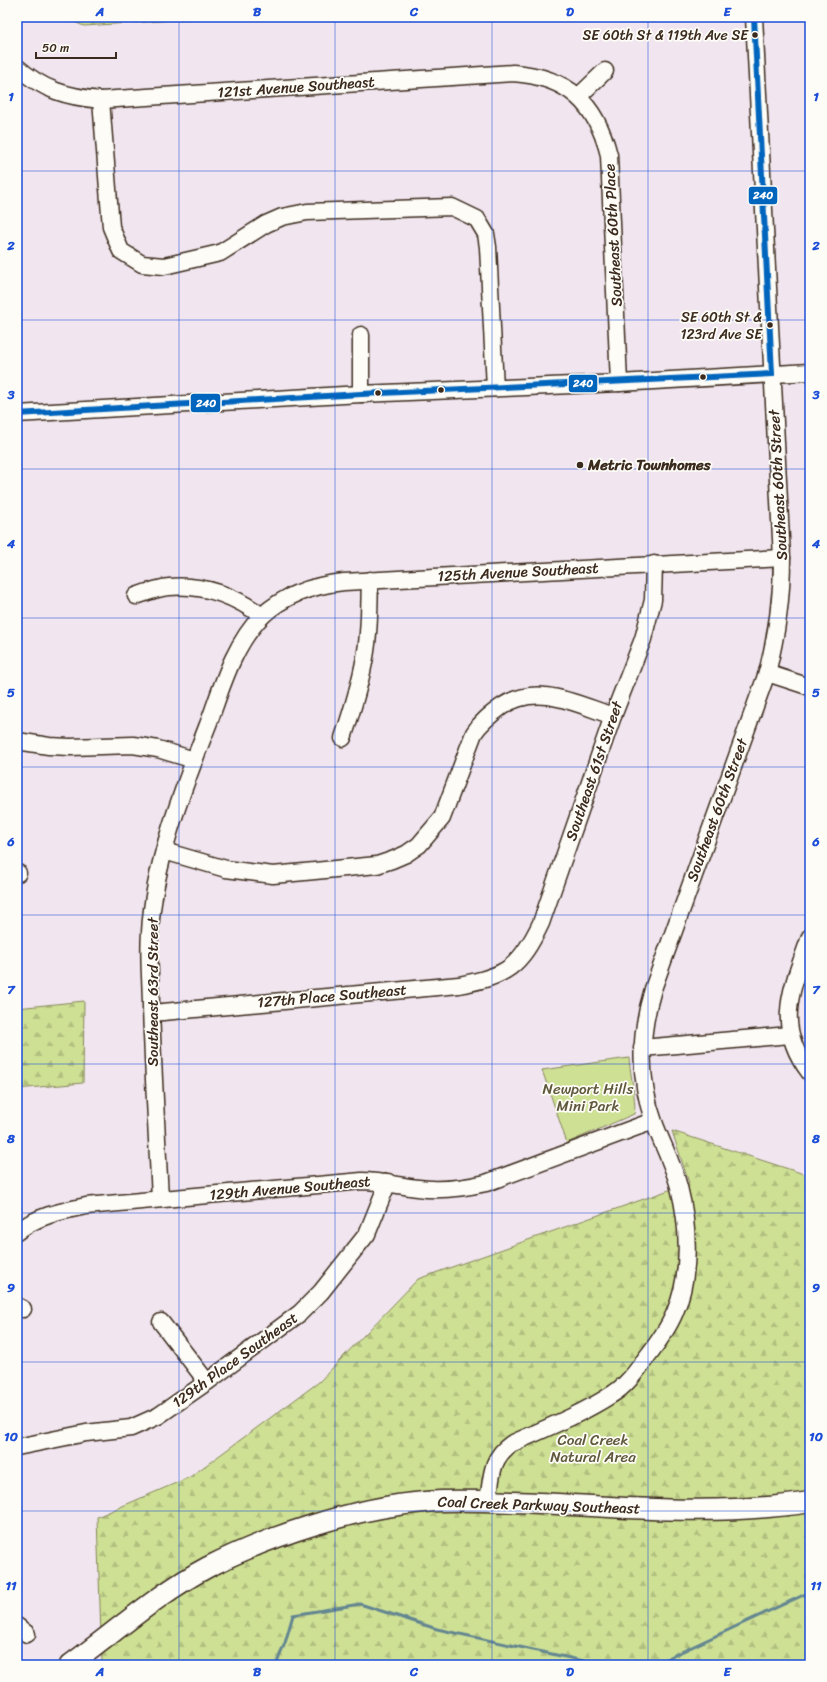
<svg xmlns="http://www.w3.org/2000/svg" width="827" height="1682" viewBox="0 0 827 1682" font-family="Sriracha,sans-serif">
  <defs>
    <pattern id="forest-firs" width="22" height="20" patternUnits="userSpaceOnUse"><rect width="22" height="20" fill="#cee094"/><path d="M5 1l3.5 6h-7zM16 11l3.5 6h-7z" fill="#b2c07f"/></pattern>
  </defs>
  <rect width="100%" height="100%" fill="#f1e6ef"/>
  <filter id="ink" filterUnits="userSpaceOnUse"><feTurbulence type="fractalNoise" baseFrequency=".025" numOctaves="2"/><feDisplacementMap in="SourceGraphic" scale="8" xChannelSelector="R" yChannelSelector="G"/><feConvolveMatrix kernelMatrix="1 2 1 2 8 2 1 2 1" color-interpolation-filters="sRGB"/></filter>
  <g filter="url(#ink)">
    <g fill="url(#forest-firs)" stroke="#848559">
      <path d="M62 17H221L84 26Z"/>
      <path d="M84 1001 83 1083 17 1089V1008Z"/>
      <path d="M672 1131 810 1176V1665H102L97 1517 190 1477 319 1382 418 1279 689 1183Z"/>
    </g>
    <path fill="#cee094" stroke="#848559" d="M629 1058C630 1072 637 1104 634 1114L567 1143 542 1070Z"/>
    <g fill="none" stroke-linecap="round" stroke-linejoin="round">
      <g stroke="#638691" stroke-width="3">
        <path d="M276 1665 285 1643 293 1615 360 1604 437 1629 602 1665"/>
        <path d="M653 1665 810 1592"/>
      </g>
      <g stroke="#3b2a1e" stroke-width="19">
        <g id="minor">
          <path d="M17 67C43 90 67 97 101 100L513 73C568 77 596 103 609 155L619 383"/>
          <path d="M579 96 605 71"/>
          <path d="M101 100 111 227 121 251 142 264 164 266 220 253 266 224 282 217 307 212 452 207 477 219 486 234 488 247 495 388"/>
          <path d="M361 335V394"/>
          <path d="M17 414 361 394 619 383 810 372"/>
          <path d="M136 596C147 592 158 588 169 587 203 584 235 596 262 616"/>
          <path d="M767 673 810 687"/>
          <path d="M343 738C352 711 360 685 365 657 370 632 369 606 370 580"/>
          <path d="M17 741 49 746 70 747 133 745 158 749 194 760"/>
          <path d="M164 851 226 869 273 875 377 865 392 860 406 854 419 845 442 818 474 733C481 722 490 715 501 707 537 682 576 704 613 716"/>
          <path d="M17 873H18"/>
          <path d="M810 937C792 988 773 1025 810 1073"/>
          <path d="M152 1013 459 985C507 976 520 967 541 923L613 716 643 639 653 600 654 564"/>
          <path d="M642 1048 790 1035"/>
          <path d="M160 1199C157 1135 153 1071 151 1007 151 983 148 958 150 933 153 864 184 786 209 722 222 686 234 644 262 616 284 595 315 585 344 582L782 558"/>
          <path d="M17 1232C36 1216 62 1211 86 1206L362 1181C381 1181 399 1186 418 1188 440 1191 464 1188 486 1183L653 1121"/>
          <path d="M17 1306 23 1309"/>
          <path d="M161 1322 207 1382"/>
          <path d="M17 1447 86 1433 131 1428 158 1416 207 1382 300 1313 321 1292 367 1234 388 1182"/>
          <path d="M488 1501C492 1477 490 1459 511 1444 544 1429 580 1415 611 1395 626 1386 636 1372 646 1358 657 1344 668 1329 675 1312 691 1275 689 1226 679 1187 673 1164 662 1144 654 1122 638 1078 640 1032 653 989L767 673C777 634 782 598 782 558L754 17"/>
          <path d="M17 1626 27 1634"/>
        </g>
      </g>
      <g stroke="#3b2a1e" stroke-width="23">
        <path id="major" d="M70 1665C115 1632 159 1593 208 1567 269 1536 357 1507 425 1502 463 1499 502 1502 539 1503 630 1508 720 1516 810 1502"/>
      </g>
      <use href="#minor" stroke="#fdfcf7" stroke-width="16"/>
      <use href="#major" stroke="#fdfcf7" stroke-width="20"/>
      <g stroke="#fdfcf7" stroke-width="9">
        <g id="bus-1">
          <path d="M754 17 772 374"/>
          <path d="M17 414 361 394 772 374"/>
        </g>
      </g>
      <use href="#bus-1" stroke="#0065bd" stroke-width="6"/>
    </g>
  </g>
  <path fill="none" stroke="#1d4ed8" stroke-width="1" stroke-opacity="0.55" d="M179 17V1665M335 17V1665M492 17V1665M648 17V1665M17 171H810M17 320H810M17 469H810M17 618H810M17 767H810M17 915H810M17 1064H810M17 1213H810M17 1362H810M17 1511H810"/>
  <g fill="#3b2a1e" stroke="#fdfcf7" stroke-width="1.5">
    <circle cx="755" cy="35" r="3.5"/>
    <circle cx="770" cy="325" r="3.5"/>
    <circle cx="703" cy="377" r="3.5"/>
    <circle cx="441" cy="390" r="3.5"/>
    <circle cx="378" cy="393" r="3.5"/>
    <circle cx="580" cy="465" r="4"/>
  </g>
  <g text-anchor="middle" stroke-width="3.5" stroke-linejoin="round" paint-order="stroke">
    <g font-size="14" fill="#3b2a1e" stroke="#fdfcf7" text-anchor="end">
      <text x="748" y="40">SE 60th St &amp; 119th Ave SE</text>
      <text x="762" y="322">SE 60th St &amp;<tspan x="762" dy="17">123rd Ave SE</tspan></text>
    </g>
    <g font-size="15" fill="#3b2a1e" stroke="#fdfcf7">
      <text transform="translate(296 87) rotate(-4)" y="5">121st Avenue Southeast</text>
      <text transform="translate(613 235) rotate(-93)" y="5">Southeast 60th Place</text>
      <text transform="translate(778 485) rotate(-93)" y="5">Southeast 60th Street</text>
      <text transform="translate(518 572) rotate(-3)" y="5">125th Avenue Southeast</text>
      <text transform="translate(594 771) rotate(-71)" y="5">Southeast 61st Street</text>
      <text transform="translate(717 810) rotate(-70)" y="5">Southeast 60th Street</text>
      <text transform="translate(153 992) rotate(-90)" y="5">Southeast 63rd Street</text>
      <text transform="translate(332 996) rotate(-5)" y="5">127th Place Southeast</text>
      <text transform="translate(290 1188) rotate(-5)" y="5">129th Avenue Southeast</text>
      <text transform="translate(235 1360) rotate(-36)" y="5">129th Place Southeast</text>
      <text transform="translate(539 1505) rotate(2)" y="5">Coal Creek Parkway Southeast</text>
    </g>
    <g font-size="15" font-weight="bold" fill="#3b2a1e" stroke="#fdfcf7" text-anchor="start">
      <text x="588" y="470">Metric Townhomes</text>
    </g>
    <g font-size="15" fill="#60583c" stroke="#fdfcf7">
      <text x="588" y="1094">Newport Hills<tspan x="588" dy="17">Mini Park</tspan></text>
      <text x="593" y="1445">Coal Creek<tspan x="593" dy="17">Natural Area</tspan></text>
    </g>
  </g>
  <g stroke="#fdfcf7" stroke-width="1.5">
    <rect x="748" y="186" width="30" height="19" rx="4" fill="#0065bd"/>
    <rect x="568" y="374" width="30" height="19" rx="4" fill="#0065bd"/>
    <rect x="190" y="393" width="31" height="20" rx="4" fill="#0065bd"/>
  </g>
  <g font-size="11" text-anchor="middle" font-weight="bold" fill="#fff">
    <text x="763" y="199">240</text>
    <text x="583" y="387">240</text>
    <text x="206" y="407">240</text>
  </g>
  <rect width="827" height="1682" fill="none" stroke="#fdfcf7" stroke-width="44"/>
  <path d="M36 52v6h80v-6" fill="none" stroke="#3b2a1e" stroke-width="2"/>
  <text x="42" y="52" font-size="12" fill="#3b2a1e" stroke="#fdfcf7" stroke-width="3" paint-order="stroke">50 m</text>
  <rect x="22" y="22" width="783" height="1638" fill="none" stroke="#1d4ed8" stroke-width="1.5"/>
  <g font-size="13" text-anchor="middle" font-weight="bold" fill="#1d4ed8">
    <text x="100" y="16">A</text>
    <text x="257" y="16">B</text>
    <text x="414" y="16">C</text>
    <text x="570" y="16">D</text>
    <text x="727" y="16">E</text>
    <text x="11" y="101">1</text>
    <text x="816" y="101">1</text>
    <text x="11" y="250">2</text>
    <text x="816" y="250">2</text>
    <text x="11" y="399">3</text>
    <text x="816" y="399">3</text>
    <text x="11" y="548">4</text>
    <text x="816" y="548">4</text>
    <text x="11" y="697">5</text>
    <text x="816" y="697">5</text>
    <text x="11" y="846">6</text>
    <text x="816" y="846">6</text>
    <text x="11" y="994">7</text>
    <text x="816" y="994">7</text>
    <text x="11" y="1143">8</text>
    <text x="816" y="1143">8</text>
    <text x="11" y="1292">9</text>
    <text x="816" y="1292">9</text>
    <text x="11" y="1441">10</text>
    <text x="816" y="1441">10</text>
    <text x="11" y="1590">11</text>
    <text x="816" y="1590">11</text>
    <text x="100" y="1676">A</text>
    <text x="257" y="1676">B</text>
    <text x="414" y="1676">C</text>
    <text x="570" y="1676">D</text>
    <text x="727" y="1676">E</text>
  </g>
</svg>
